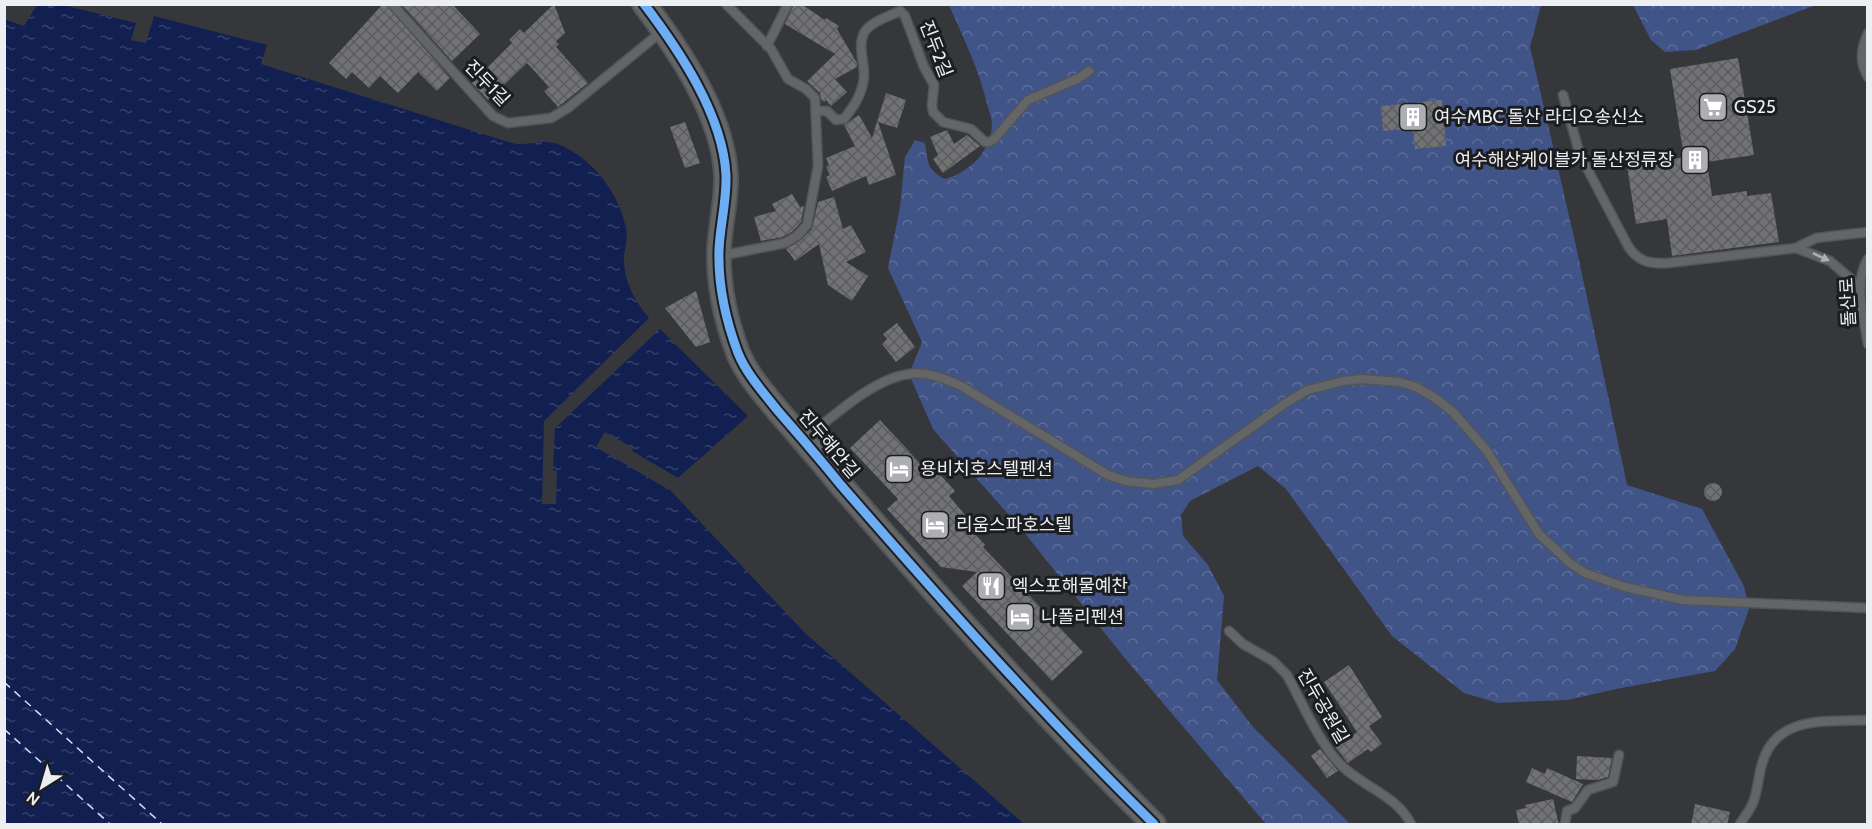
<svg xmlns="http://www.w3.org/2000/svg" width="1872" height="829" viewBox="0 0 1872 829" font-family="Cabin,'Noto Sans KR',sans-serif">
  <defs>
    <pattern id="forest-crowns" width="20" height="18" patternUnits="userSpaceOnUse" patternTransform="scale(1.5)"><rect width="20" height="18" fill="#415488"/><path d="M2 6a3 3 0 1 1 6 0M12 15a3 3 0 1 1 6 0" fill="none" stroke="#5d6d99"/></pattern>
    <pattern id="water-ripples" width="26" height="14" patternUnits="userSpaceOnUse" patternTransform="scale(1.5)"><rect width="26" height="14" fill="#122051"/><path d="M2 4q2-2 4 0t4 0M15 11q2-2 4 0t4 0" fill="none" stroke="#35416a"/></pattern>
    <pattern id="building-cross-hatch" width="8" height="8" patternUnits="userSpaceOnUse" patternTransform="scale(1.5)"><rect width="8" height="8" fill="#707274"/><path d="M0 0l8 8M0 8l8-8" fill="none" stroke="#5c5c5e"/></pattern>
  </defs>
  <rect width="100%" height="100%" fill="#35373a"/>
  <g fill="url(#forest-crowns)">
    <path d="M949 5H1541L1530 47 1576 246 1627 485 1702 509 1744 586 1749 609 1735 649 1715 671 1621 688 1567 700 1498 703 1464 693 1392 636 1286 489 1258 466 1190 501 1181 515 1183 536 1208 565 1224 596 1217 680 1253 727 1350 824H1266L1128 662 1023 531 933 429 909 374 922 342 888 268 900 207 905 157 915 140 925 143C928 162 926 169 945 179 970 172 992 151 992 123 991 117 989 110 987 104 979 69 963 37 949 5Z"/>
    <path d="M1633 5H1816L1696 50 1665 52 1651 40Z"/>
  </g>
  <path fill="url(#water-ripples)" d="M37 5H63L136 23 131 40 146 43 154 16 267 45 261 64 502 140C508 142 514 144 520 144 535 144 546 139 560 145 593 159 619 193 626 228 628 237 625 247 624 256 623 280 634 300 649 318L544 421 542 504H556L557 471 553 470 555 428 660 329 748 416 678 478 632 451 633 448 605 432 596 447 671 491 805 633 1024 824H5L4 19 24 26Z"/>
  <g fill="none" stroke-linecap="round" stroke-linejoin="round">
    <g stroke="#d8e0f1" stroke-width="1.5" stroke-dasharray="8 6" stroke-linecap="butt">
      <path d="M4 682 162 824"/>
      <path d="M4 729 110 824"/>
    </g>
  </g>
  <g fill="url(#building-cross-hatch)">
    <path d="M383 4H386L450 78 437 91 418 72 398 93 380 76 369 88 352 72 346 79 329 63Z"/>
    <path d="M401 4H452L480 34 452 61Z"/>
    <path d="M554 4 565 33 556 41 559 44 556 47 588 83 558 107 544 91 549 87 527 63 488 100 472 83 512 43 509 40 520 29 524 33Z"/>
    <path d="M794 4H801L825 20 826 18 839 26 837 29 857 63V67L835 79 847 92 831 106 826 100 824 102 821 99 820 93 807 81 835 54 785 24Z"/>
    <path d="M1738 58 1754 155 1707 162 1712 196 1747 191V196L1771 193 1779 242 1672 256 1667 219 1636 224 1627 166 1684 157 1670 69Z"/>
    <path d="M886 93 906 100 897 128 878 122 896 175 869 185 866 176 832 191 826 177 830 175 826 167 829 165 826 158 855 146 844 125 859 115 872 138Z"/>
    <path d="M1442 100 1446 146 1415 149 1413 128 1383 131 1381 106Z"/>
    <path d="M685 122 700 163 685 168 670 127Z"/>
    <path d="M947 130 954 144 967 135 980 146 943 173 933 159 938 155 930 137Z"/>
    <path d="M792 194 800 207 804 206 801 222 793 231 783 237 761 241 754 217 776 211 772 204Z"/>
    <path d="M834 197 843 229 851 225 866 252 846 262 868 276 852 301 828 285 819 244 795 261 786 249 800 241 812 229 818 202Z"/>
    <path d="M696 291 710 342 696 347 665 308Z"/>
    <path d="M897 323 915 347 896 362 882 344 887 339 883 334Z"/>
    <path d="M880 420 928 472 933 467 955 491 949 496 966 516 962 520 985 545 983 547 1083 652 1052 681 962 586 977 572 941 567 887 509 898 499 850 448Z"/>
    <circle cx="1713" cy="492" r="9"/>
    <path d="M1349 665 1382 717 1369 726 1382 744 1371 752 1368 749 1348 763 1335 747 1357 732 1324 682Z"/>
    <path d="M1320 749 1338 771 1327 778 1311 756Z"/>
    <path d="M1577 756 1612 758 1608 777 1597 780 1576 779Z"/>
    <path d="M1532 768 1545 774 1547 768 1583 784 1572 802 1526 782Z"/>
    <path d="M1553 799 1559 825H1519L1516 810 1526 808 1525 805Z"/>
    <path d="M1695 804 1730 812 1727 825H1691Z"/>
  </g>
  <g fill="none" stroke-linecap="round" stroke-linejoin="round">
    <g stroke="#535457" stroke-width="11">
      <g id="lane">
        <path d="M392 4 493 116 508 123 551 118 568 108 661 32"/>
        <path d="M1868 33C1861 49 1859 61 1868 77"/>
        <path d="M767 46 788 4"/>
        <path d="M1563 95 1580 155 1628 246C1638 262 1650 264 1668 263L1796 248"/>
        <path d="M816 111H827L836 120 844 119C854 106 862 95 864 77 865 62 856 43 866 30 873 21 890 16 900 11L905 16 924 67 934 85 932 105 933 112 943 122 971 129 985 142H990L995 138 1028 100 1079 78 1089 71"/>
        <path d="M720 256 785 243 797 236 807 225 818 166 815 98 806 89 788 79 771 49 726 4"/>
        <path d="M1868 259C1853 282 1864 319 1868 344"/>
        <path d="M1860 287 1830 261 1796 248 1816 238 1868 232"/>
        <path d="M803 440C833 417 872 379 909 374 928 371 946 379 963 387L1108 475 1126 481 1154 484 1178 480 1287 402 1308 390 1343 381 1362 379 1400 382 1416 387 1435 398 1453 412 1487 451 1539 534 1570 563 1585 573 1625 587 1683 600 1868 608"/>
        <path d="M1229 631 1243 644 1273 661 1287 675C1302 702 1320 745 1342 766 1365 788 1396 795 1411 824"/>
        <path d="M1565 824 1567 811 1575 808 1588 790 1613 782 1619 755"/>
        <path d="M1740 824C1744 818 1749 811 1752 805 1758 792 1758 777 1762 764 1776 714 1827 722 1868 720"/>
      </g>
    </g>
    <g stroke="#535457" stroke-width="26">
      <path id="secondary" d="M644 4C679 50 723 115 726 175 727 200 720 225 719 250 718 284 726 321 738 353 747 375 764 393 778 411 799 435 820 459 840 484 941 600 1044 716 1154 824"/>
    </g>
    <use href="#lane" stroke="#646566" stroke-width="8"/>
    <use href="#secondary" stroke="#646566" stroke-width="22"/>
    <g stroke="#1c1d20" stroke-width="13">
      <path id="cycleway" d="M644 4C679 50 723 115 726 175 727 200 720 225 719 250 718 284 726 321 738 353 747 375 764 393 778 411 799 435 820 459 840 484 941 600 1044 716 1154 824"/>
    </g>
    <use href="#cycleway" stroke="#6dadf4" stroke-width="9"/>
  </g>
  <defs><path id="oneway-solid" d="M-6-.8H1V-3.2L6.5 0L1 3.2V.8H-6Z" transform="scale(1.5)"/></defs>
  <use fill="#afb0b2" href="#oneway-solid" transform="translate(1821 257) rotate(25)"/>
  <defs>
    <g id="supermarket-square" transform="scale(1.5)"><rect x="-9" y="-9" width="18" height="18" rx="4" fill="#acaeb1" stroke="#1c1d20"/><path d="M-6-5.5h2.5l.6 2H6L4.5 2H-2.5L-4.4-4H-6ZM-1.5 3.2a1.3 1.3 0 1 0 .1 0ZM3 3.2a1.3 1.3 0 1 0 .1 0Z" fill="#fff"/></g>
    <g id="building-square" transform="scale(1.5)"><rect x="-9" y="-9" width="18" height="18" rx="4" fill="#acaeb1" stroke="#1c1d20"/><path d="M-4-6H4V6H1V3H-1V6H-4ZM-2.5-4.3h1.7v1.8h-1.7ZM.8-4.3h1.7v1.8H.8ZM-2.5-1h1.7V.8h-1.7ZM.8-1h1.7V.8H.8Z" fill="#fff"/></g>
    <g id="hotel-square" transform="scale(1.5)"><rect x="-9" y="-9" width="18" height="18" rx="4" fill="#acaeb1" stroke="#1c1d20"/><path d="M-6-4.5h1.5V1H6V5H4.5V3h-9V5H-6ZM-4 0a1.8 1.8 0 1 1 3.6 0ZM.5 0V-2.5h3Q6-2.5 6 0Z" fill="#fff"/></g>
    <g id="restaurant-square" transform="scale(1.5)"><rect x="-9" y="-9" width="18" height="18" rx="4" fill="#acaeb1" stroke="#1c1d20"/><path d="M-5-6h1v4h1v-4h1v4h1v-4h1v5L-1.5 .5V6h-2V.5L-5-1ZM5-6V6H3V1.5H1.5Q1.5-4 5-6Z" fill="#fff"/></g>
  </defs>
  <g fill-rule="evenodd">
    <use href="#supermarket-square" x="1713" y="107"/>
    <use href="#building-square" x="1413" y="117"/>
    <use href="#building-square" x="1695" y="160"/>
    <use href="#hotel-square" x="899" y="469"/>
    <use href="#hotel-square" x="935" y="525"/>
    <use href="#restaurant-square" x="991" y="586"/>
    <use href="#hotel-square" x="1020" y="617"/>
  </g>
  <g text-anchor="middle" stroke-width="6" stroke-linejoin="round" paint-order="stroke">
    <g font-size="18" fill="#eceef1" stroke="#1c1d20">
      <text transform="translate(936 49) rotate(69)" y="6">진두2길</text>
      <text transform="translate(487 83) rotate(46)" y="6">진두1길</text>
      <text transform="translate(1848 302) rotate(-93)" y="6">돌산로</text>
      <text transform="translate(829 444) rotate(50)" y="6">진두해안길</text>
      <text transform="translate(1323 706) rotate(60)" y="6">진두공원길</text>
    </g>
    <g font-size="18" fill="#eceef1" stroke="#1c1d20" text-anchor="start">
      <text x="1734" y="113">GS25</text>
      <text x="1434" y="123">여수MBC 돌산 라디오송신소</text>
      <text x="1674" y="166" text-anchor="end">여수해상케이블카 돌산정류장</text>
      <text x="920" y="475">용비치호스텔펜션</text>
      <text x="956" y="531">리움스파호스텔</text>
      <text x="1012" y="592">엑스포해물예찬</text>
      <text x="1041" y="623">나폴리펜션</text>
    </g>
  </g>
  <rect width="1872" height="829" fill="none" stroke="#eceef1" stroke-width="12"/>
  <g transform="translate(42 787) rotate(217)" stroke="#1c1d20" stroke-width="4.5" paint-order="stroke">
  <path d="M0-4.5L10 22L0 15L-10 22Z" fill="#eceef1"/>
  <text y="-9" font-size="16" font-weight="bold" text-anchor="middle" fill="#eceef1">N</text>
  </g>
</svg>
